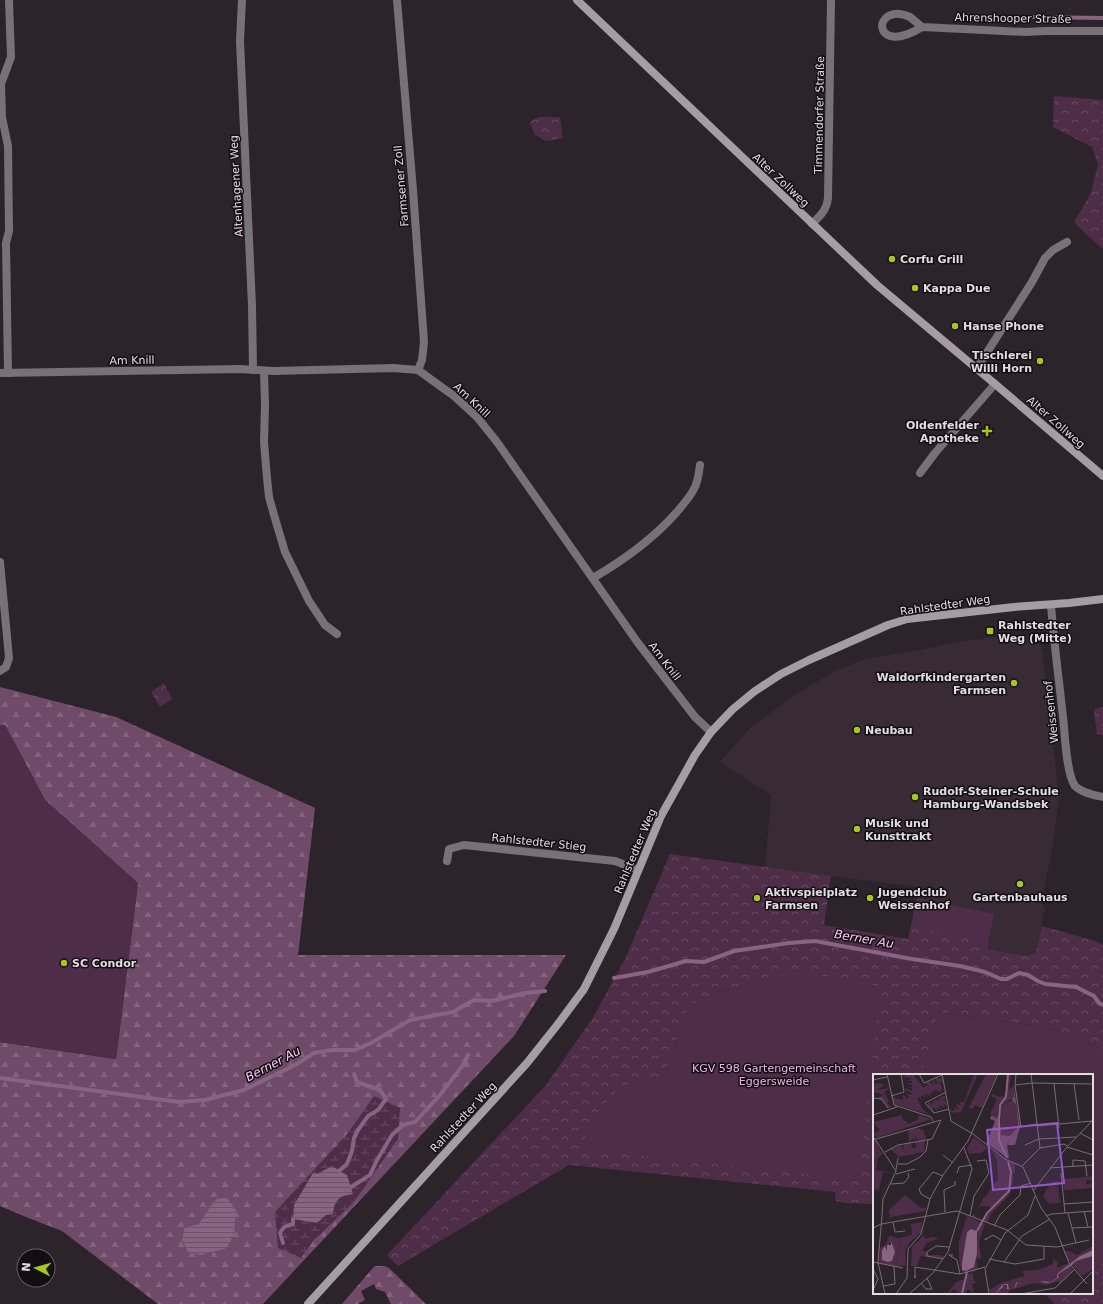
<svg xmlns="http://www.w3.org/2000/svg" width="1103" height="1304" viewBox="0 0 1103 1304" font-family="'DejaVu Sans',sans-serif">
  <defs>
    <pattern id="forest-firs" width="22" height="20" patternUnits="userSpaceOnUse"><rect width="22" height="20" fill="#6f4b69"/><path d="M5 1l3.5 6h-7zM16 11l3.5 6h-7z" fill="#83647e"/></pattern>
    <pattern id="wetland-marsh" width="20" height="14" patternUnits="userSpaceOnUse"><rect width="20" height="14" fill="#4e2d49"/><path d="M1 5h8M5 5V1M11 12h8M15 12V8" fill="none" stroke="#674b63"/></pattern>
    <pattern id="park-crowns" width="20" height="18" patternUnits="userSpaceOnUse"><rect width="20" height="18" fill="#4e2d49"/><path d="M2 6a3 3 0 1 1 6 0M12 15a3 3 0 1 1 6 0" fill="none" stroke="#674b63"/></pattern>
    <pattern id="water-rules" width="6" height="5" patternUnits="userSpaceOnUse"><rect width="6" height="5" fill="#886382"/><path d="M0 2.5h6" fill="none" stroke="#695466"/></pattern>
  </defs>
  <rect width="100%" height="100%" fill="#2c242a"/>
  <path fill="#382b36" d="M994 637 1032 638 1042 647 1059 798 1051 856 1041 901 1045 909 1036 952 1028 956 989 950 988 943 994 914 917 898 919 887 765 868 771 795 720 762 750 728 791 697 833 672 865 659 917 650 951 643Z"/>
  <g fill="url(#forest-firs)" fill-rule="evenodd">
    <path d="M0 687 116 717 315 808 298 955H566L514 1036 263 1304H158L62 1231 26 1217 0 1206V1042L116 1059 138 883 45 800 5 725H0ZM199 1224 225 1249 201 1255 185 1227Z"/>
    <path d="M375 1266H385L389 1268 426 1304H391L385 1292 376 1289 374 1284 361 1291 365 1300 358 1304H342L372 1269Z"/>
  </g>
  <path fill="url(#wetland-marsh)" d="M374 1096 400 1108 398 1139 354 1202 313 1241 301 1258 278 1248 275 1212 348 1133Z"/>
  <g fill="url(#park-crowns)" fill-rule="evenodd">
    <path d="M1054 96 1103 100V249L1086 234 1074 222 1091 193 1098 164 1092 147 1053 127Z"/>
    <path d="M539 117H560L563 138 546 141 535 135 530 122Z"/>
    <path d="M164 683 172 699 160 707 151 692Z"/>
    <path d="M1103 707V735L1097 734 1094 712 1095 709Z"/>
    <path d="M670 854 831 876 824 925 908 939 917 898 994 914 988 943 989 950 1028 956 1036 952 1042 926 1095 941 1103 945V1049L1050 1028 939 1012 921 1075H874V1204L844 1203 836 1201 835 1192 569 1165 398 1266 387 1255 546 1085 592 1019 626 957ZM758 979 844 1178 619 1088 664 1076 690 1005Z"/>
    <path d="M1103 1263V1304H1055L1044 1293H1092V1271Z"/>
  </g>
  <g fill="#4e2d49">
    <path d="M0 725H5L45 800 138 883 116 1059 0 1042Z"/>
    <path d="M917 898 994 914 988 943 911 926Z"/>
    <path d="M793 974 840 978 881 987 860 1166 844 1178 580 1149 597 1113 619 1088 664 1076 689 1005 758 979Z"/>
    <path d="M938 1012 1050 1028 1103 1049V1263L1092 1271V1075H921Z"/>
  </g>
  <g fill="url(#water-rules)">
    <path d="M332 1166 347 1175 353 1194C339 1196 335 1199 333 1214L326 1215 317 1223 293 1219 294 1205 313 1173 317 1174Z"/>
    <path d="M227 1198 236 1210 234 1235 225 1249 201 1255 188 1252 182 1239 185 1227 199 1224 210 1207 217 1199Z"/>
  </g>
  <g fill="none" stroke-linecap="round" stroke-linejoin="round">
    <g stroke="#886382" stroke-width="4">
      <path d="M1033 17 1103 18"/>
      <path d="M614 978 648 972 686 961 704 962 734 951 789 943 815 941 912 959 960 966 985 972 1001 979H1007L1019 973 1028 975 1038 981 1045 984 1076 987 1094 996 1099 1003 1103 1005"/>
      <path d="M0 1078 179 1102 205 1100 244 1090 297 1064 314 1053 331 1050H355L371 1043 410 1020 453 1012 474 1000 492 1001 525 993 545 991"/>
      <path d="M339 1171 347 1164 352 1151 354 1138 358 1130 368 1116 378 1110 386 1099 380 1090 357 1082 354 1074"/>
      <path d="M351 1187 370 1175 377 1160 392 1135 403 1125 415 1122 440 1095 463 1065 468 1055"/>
      <path d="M283 1243 280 1233 284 1227 293 1224V1219"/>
    </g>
    <g stroke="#767275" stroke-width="8">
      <path d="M242 0 240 41 252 305 253 370"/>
      <path d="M397 0 413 190 424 342 422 360 418 370"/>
      <path d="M922 27C918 24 914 20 910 17 872 0 870 59 922 27L1025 32 1045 31H1103"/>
      <path d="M812 224C820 216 827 210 828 198L831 0"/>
      <path d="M977 368 1032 282 1045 258 1053 250 1067 242"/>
      <path d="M264 371 265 404 264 442 267 478 269 497 274 515 285 552 309 601 325 625 337 634"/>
      <path d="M0 373 240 369 273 371 393 368 418 370 454 396 477 417 497 442 638 643 695 717 711 732"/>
      <path d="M8 373 6 243 9 231 8 146 2 117 1 84 11 57 9 0"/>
      <path d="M920 473 935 453 995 384"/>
      <path d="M0 562 9 658 6 667 0 671"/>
      <path d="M593 578C624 560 652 540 676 513 682 506 690 497 694 489 698 482 699 472 700 465"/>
      <path d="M1051 605C1054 643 1059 680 1063 717 1065 733 1066 774 1075 786 1082 793 1094 795 1103 797"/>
      <path d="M447 861 449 849 464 845 615 861 638 870"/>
    </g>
    <g stroke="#a49da2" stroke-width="8">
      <path d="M577 0 877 285 995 384 1103 476"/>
      <path d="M308 1304 527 1063 558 1024 584 989 614 929 661 816 695 755 711 732 733 709 755 691 781 674 809 660 888 625 907 619 1014 607 1069 603 1103 599"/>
    </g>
  </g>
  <g fill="#a8c71d" stroke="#120e11" stroke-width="1.5">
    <circle cx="892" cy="259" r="4"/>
    <circle cx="915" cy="288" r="4"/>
    <circle cx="955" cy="326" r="4"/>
    <circle cx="1040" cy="361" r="4"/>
    <path d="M985 425h4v4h4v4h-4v4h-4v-4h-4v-4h4z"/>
    <rect x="986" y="627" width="8" height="8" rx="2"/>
    <circle cx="1014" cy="683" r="4"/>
    <circle cx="857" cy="730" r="4"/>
    <circle cx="915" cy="797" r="4"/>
    <circle cx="857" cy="829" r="4"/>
    <circle cx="1020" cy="884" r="4"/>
    <circle cx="757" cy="898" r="4"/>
    <circle cx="870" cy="898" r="4"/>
    <circle cx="64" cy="963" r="4"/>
  </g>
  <g text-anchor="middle" stroke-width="3" stroke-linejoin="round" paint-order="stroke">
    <g font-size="11" fill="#e3dde2" stroke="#120e11">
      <text transform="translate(1013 18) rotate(1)" y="4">Ahrenshooper Straße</text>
      <text transform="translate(819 115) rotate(-89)" y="4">Timmendorfer Straße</text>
      <text transform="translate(781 180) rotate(43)" y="4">Alter Zollweg</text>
      <text transform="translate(236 186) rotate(-93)" y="4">Altenhagener Weg</text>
      <text transform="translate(401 186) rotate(-95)" y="4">Farmsener Zoll</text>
      <text transform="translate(132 360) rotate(-1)" y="4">Am Knill</text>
      <text transform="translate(472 400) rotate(43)" y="4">Am Knill</text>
      <text transform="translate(1056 422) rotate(41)" y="4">Alter Zollweg</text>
      <text transform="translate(945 605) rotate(-8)" y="4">Rahlstedter Weg</text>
      <text transform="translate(665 661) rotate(53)" y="4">Am Knill</text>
      <text transform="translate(1051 712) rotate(-96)" y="4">Weissenhof</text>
      <text transform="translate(539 842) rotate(6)" y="4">Rahlstedter Stieg</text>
      <text transform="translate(635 851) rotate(-67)" y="4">Rahlstedter Weg</text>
      <text transform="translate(463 1117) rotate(-47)" y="4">Rahlstedter Weg</text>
    </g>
    <g font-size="11" font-weight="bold" fill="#e3dde2" stroke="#120e11" text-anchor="start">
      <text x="900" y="263">Corfu Grill</text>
      <text x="923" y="292">Kappa Due</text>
      <text x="963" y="330">Hanse Phone</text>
      <text x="1032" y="359" text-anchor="end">Tischlerei<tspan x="1032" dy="13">Willi Horn</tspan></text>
      <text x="979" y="429" text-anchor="end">Oldenfelder<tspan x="979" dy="13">Apotheke</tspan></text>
      <text x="998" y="629">Rahlstedter<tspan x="998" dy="13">Weg (Mitte)</tspan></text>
      <text x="1006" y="681" text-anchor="end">Waldorfkindergarten<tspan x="1006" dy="13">Farmsen</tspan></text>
      <text x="865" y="734">Neubau</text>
      <text x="923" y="795">Rudolf-Steiner-Schule<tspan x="923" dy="13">Hamburg-Wandsbek</tspan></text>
      <text x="865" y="827">Musik und<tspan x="865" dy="13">Kunsttrakt</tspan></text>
      <text x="765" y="896">Aktivspielplatz<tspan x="765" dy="13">Farmsen</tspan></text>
      <text x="878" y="896">Jugendclub<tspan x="878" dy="13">Weissenhof</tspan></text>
      <text x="1020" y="901" text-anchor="middle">Gartenbauhaus</text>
      <text x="72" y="967">SC Condor</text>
    </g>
    <g font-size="11" fill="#f2b5e8" stroke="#120e11">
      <text x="774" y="1072">KGV 598 Gartengemeinschaft<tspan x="774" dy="13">Eggersweide</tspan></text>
    </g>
    <g font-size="12" font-style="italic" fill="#fecdf5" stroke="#120e11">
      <text transform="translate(864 939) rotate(10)" y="4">Berner Au</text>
      <text transform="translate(273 1064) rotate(-28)" y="4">Berner Au</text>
    </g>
  </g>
  <g transform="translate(873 1074)">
    <rect width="220" height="220" fill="#2c242a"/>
    <path d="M49 148 48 158 37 168 32 177 33 191 25 193 23 186 26 168 23 165 39 161 38 150Z" fill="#4e2d49"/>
    <path d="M141 15 147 53 142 71H134L136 85 113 69 122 47 117 45 118 42H127L128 61H137L145 53 143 31 139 26Z" fill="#6f4b69"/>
    <path d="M36 0H43L41 2 52 15 51 11 56 13 53 9 56 7 57 13 56 7 60 11 59 5 63 10 65 9 62 4H69L70 10 66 7 71 18 68 14V19L63 16 65 21 62 16 60 18 62 23 59 18 57 19 58 23 54 20 55 25 53 20 51 21 52 26 50 22H48L49 28 46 23 44 24 50 36 58 41 21 30 19 23 30 26V20L35 25 36 23 32 19 38 21 39 19 32 16V14L39 17V14L33 13H39V11L33 9H39V7H33L40 4 29 3ZM105 0 86 42 87 38 78 39 77 34 79 37 82 36 80 32 85 36 83 30 88 31 86 28H91L101 1ZM135 0H138L136 16 141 11V23L128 32V42L125 44 126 23 131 22 133 18ZM2 9 10 10V12L4 16 16 14 11 18 16 27 14 29 19 33 15 34 5 23 11 21 0 18ZM72 22 73 24 70 25 73 28 74 32 70 30 72 34 66 31 68 36 64 32 65 37 60 33 61 39 55 32V28L59 30 58 27 60 29 62 25 65 27 64 24 66 27 67 23ZM29 41 30 47H34L35 50 44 46 46 41 58 45 4 64 0 60 7 56 0 48ZM43 54 50 56 53 65 46 67 42 61 43 67 40 64 36 68 35 56ZM101 63 115 74 108 79 96 80 94 74ZM0 67H4L8 79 11 78 5 84 3 96 21 99 4 98 1 115 6 118 1 116 0 119V95L5 80 3 70ZM52 67 51 78 26 83 17 75 28 71 30 76 31 71 38 69 39 74H43L42 68ZM119 77 142 90V99H139L141 104 137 120 118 140 114 149 108 147 118 134 116 132H107L101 139 103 144 99 142 125 105 124 86ZM220 102V107L213 106 214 111 220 108V114L191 116 190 105ZM185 107 187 129 176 130 170 122 178 108ZM183 111 186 125 181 126 175 117 176 113ZM94 142 112 150 106 167 108 184 103 185 105 196 93 199 88 197 86 184V168ZM100 155 105 160 101 188 89 196 94 158ZM16 162 23 163 26 168 23 186 25 193 7 190 6 186 7 174 13 170ZM17 167 21 182 18 188H15L9 185V176L12 172V176L15 177ZM60 163 66 164 54 169 49 176 57 181H68L71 183 69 185 47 182 52 165ZM220 172V176L207 182 208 186 220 182V195L209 202 195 186 191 178 196 177 204 181ZM180 184 185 188 184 194 195 189 200 196 187 210 185 207 173 211 161 209 138 216 134 220H118L116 216 126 210 151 202 150 197 165 196 180 190ZM100 199 101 207 104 208 99 210 101 220 96 215 90 220H85L82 215 74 220 83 208 91 205 93 200Z" fill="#4e2d49" fill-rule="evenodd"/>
    <path d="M113 0H124L109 34 102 31 99 35 96 33ZM119 20 126 23 124 45 117 40 124 25 118 22ZM139 26 143 31 145 53 137 62 128 61V32ZM0 69H3L5 77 2 96ZM125 87 134 92 136 102 125 101ZM4 97 10 98 6 116 1 115ZM126 104 135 106 134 116 129 120 121 114ZM183 111 186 125H181L183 127 179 129 176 126 175 117 177 112ZM120 120 124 125 119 132H107L110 124ZM32 121 48 134H53L52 137 18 143 17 147 16 136ZM50 162 53 165 44 192H38L39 173Z" fill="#4e2d49"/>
    <path d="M98 155 104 157V179L101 193 93 197 89 196V189L94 158ZM18 167 22 178 19 187 15 188 9 186V176L12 172 14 177V171H18ZM220 176V182L203 187 199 191 184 201 186 202 185 204 179 208 174 209 169 208 167 207 149 211 144 208 143 213 136 215H134V211H132L130 210V213L122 220 130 210H135L136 215 142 213 143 208 149 211 167 207 178 208 184 204V200L207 182Z" fill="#886382"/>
    <path fill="none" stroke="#886382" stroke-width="2" d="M134 84 126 66V47L127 31 133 23 135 0M104 157 114 139 136 117 138 98 135 88M89 220 94 198"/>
    <path fill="none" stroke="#756e74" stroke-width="1" d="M14 0 21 31 58 43 60 47M46 0 51 9 69 1M69 0 78 47 100 60 132 85 150 93 168 134 174 142 178 140M143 0 142 11 148 53 164 50M0 6 14 3M181 9 186 54M201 10 206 46M142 11 159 9 220 10M73 18 52 29 61 39 76 35M18 22 31 18 28 0M0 24 9 25 15 34M0 41 24 33M164 52 219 47M207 59 220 66M0 62 23 97 10 125 9 142 5 188 12 220M166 65 203 63M0 66 68 46M152 71 166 65M194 73 220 81M167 74 191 70 194 72M12 78 25 71 59 65 68 46M70 81 80 89M25 90H34L47 83 53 77 55 66M149 92 167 74 158 0M200 93V86L212 87 214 102M177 94 220 91M23 96 25 84M84 99 86 93 99 91M188 99 192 139M23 100 42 95M18 110 31 109 36 103 35 99M160 117 194 73 220 46M57 125 48 120 46 115 60 98 70 102M191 130 220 128M211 137 215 153M72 138 71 116 82 111V107M195 139 203 169M178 140 220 137M97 142 101 122 116 99 113 86 104 87M174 142 182 153 196 189 214 210M20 148 22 158 32 157M121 152 127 141 147 121 148 112 158 109M0 154 8 150 84 137 134 156 153 171 184 173 216 166M199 154 220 153M113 164 112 166 120 161 128 166M80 181H76L84 186 87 200M70 185 54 182V178L63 172 76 173M116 185 142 190 171 185V173M0 188 30 194M131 188 149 162 177 145M0 195 5 205 0 216M42 201V204V193L87 200 112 193M48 209 53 215H59L54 204M10 212 22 210 21 193M23 220 34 204 35 175 48 160 57 125 70 101 95 67 125 0M36 220 59 200 75 178 99 95 91 74M116 220 112 195 132 159 155 141 162 122M148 220 182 214 201 196M197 220 220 197"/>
    <path fill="#9558c8" fill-opacity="0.15" stroke="#9558c8" stroke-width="2" d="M184 49 191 109 120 116 114 56Z"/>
    <rect width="220" height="220" fill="none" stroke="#e3dde2" stroke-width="2"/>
  </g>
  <g transform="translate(36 1268) rotate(276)"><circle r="19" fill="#120e11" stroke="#666165"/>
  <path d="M0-3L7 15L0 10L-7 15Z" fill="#a8c71d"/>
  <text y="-6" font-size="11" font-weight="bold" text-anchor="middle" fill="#e3dde2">N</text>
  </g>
</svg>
